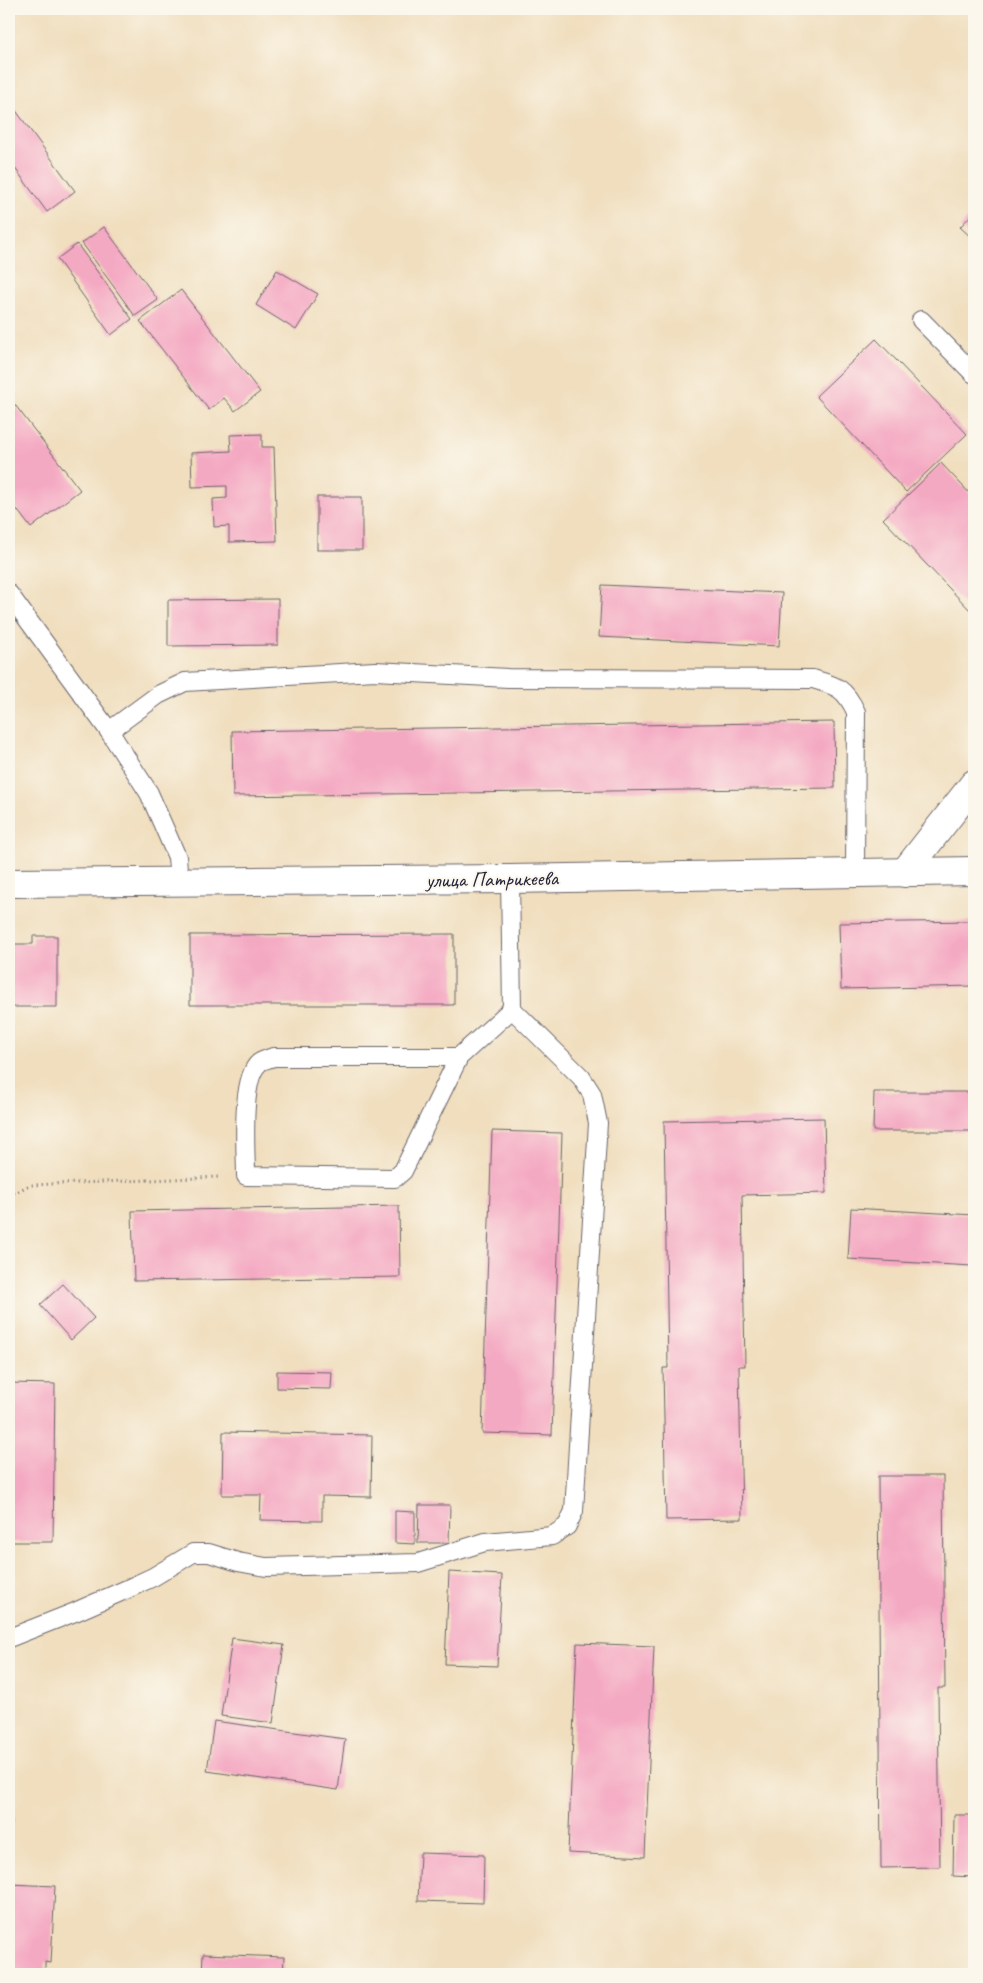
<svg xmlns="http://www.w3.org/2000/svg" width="983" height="1983" viewBox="0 0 983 1983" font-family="Caveat,sans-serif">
  <rect width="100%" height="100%" fill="#fbf7ec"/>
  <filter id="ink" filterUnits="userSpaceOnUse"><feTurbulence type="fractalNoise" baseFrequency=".02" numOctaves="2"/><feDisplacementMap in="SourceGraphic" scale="10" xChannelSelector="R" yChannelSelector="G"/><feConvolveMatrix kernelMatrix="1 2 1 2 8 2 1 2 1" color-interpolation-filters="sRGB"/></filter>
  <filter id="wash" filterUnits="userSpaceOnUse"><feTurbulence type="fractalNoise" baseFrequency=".0096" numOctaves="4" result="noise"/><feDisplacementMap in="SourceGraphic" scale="20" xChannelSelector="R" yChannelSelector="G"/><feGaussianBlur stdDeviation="1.12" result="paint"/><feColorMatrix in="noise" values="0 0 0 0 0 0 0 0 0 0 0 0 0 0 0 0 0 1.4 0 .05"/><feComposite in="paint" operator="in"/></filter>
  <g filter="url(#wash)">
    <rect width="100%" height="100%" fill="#f0debe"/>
    <g id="blocks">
      <g fill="#f4a9c2">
        <path d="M14 108 75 191 47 212 9 160V112Z"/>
        <path d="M974 212V240L960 227Z"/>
        <path d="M104 227 158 300 135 316 82 243Z"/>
        <path d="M77 244 132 319 111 335 57 259Z"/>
        <path d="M277 270 318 294 296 330 256 305Z"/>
        <path d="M181 290 260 392 235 411 224 398 209 410 140 321Z"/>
        <path d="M876 339 967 434 906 492 816 396Z"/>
        <path d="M9 397 80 490 31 528 9 499Z"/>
        <path d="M262 434V447H274L277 541 229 542V526L214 527 213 499 227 498V486L192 487 191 453 231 451 230 435Z"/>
        <path d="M941 463 974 498V606L970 610 883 519Z"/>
        <rect x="317" y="497" width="45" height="53"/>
        <path d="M602 585 782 593 779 646 599 637Z"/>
        <path d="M278 599V645L168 646V600Z"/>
        <path d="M834 722 835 788 233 796 232 731Z"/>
        <path d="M974 921V986L841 989 839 923Z"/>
        <path d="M454 934V1005H190V935Z"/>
        <path d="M33 936H57V1007H9V944H33Z"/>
        <path d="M874 1092H974V1131H873Z"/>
        <path d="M824 1118 826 1193 742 1195 745 1366H739L742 1519 666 1520 663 1368H668L664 1121Z"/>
        <path d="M492 1131 562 1133 552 1435 482 1433Z"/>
        <path d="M399 1206 400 1277 134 1281 132 1211Z"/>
        <path d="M851 1208 974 1215 972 1266 848 1259Z"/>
        <path d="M63 1284 94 1318 71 1340 40 1305Z"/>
        <path d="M277 1371 332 1372 331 1389 277 1388Z"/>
        <path d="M9 1383 55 1384 53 1542H9Z"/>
        <path d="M223 1432 372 1435 371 1497 322 1496V1521L260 1520 261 1495H222Z"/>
        <path d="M878 1476H943L945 1688H938L940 1867 881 1868Z"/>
        <path d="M419 1505H450L449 1543H418Z"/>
        <path d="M395 1511 415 1512V1544L395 1543Z"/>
        <path d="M449 1572 502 1575 497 1666 445 1664Z"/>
        <path d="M232 1638 284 1645 273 1723 221 1716Z"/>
        <path d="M577 1643 654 1646 645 1857 568 1853Z"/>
        <path d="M214 1721 345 1739 338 1790 207 1771Z"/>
        <path d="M10 1805 12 1825 9 1826V1806Z"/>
        <path d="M954 1815H974V1877L953 1876Z"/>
        <path d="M420 1853 484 1855 483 1903 418 1901Z"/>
        <path d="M9 1884 55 1886 51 1963 45 1962V1974H10Z"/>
        <path d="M203 1954 284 1957 283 1974H202Z"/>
      </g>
    </g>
  </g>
  <g filter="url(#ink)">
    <use href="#blocks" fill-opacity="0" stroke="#6a6469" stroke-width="1"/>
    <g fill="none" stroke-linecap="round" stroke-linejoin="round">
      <g stroke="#6a6469" stroke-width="20">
        <g id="service">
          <path d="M921 320 974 374"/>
          <path d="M9 594 109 731 149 793 177 857 179 881"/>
          <path d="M109 731 158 695 185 682 375 671 508 678 813 679C837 686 845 688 856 712L855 873"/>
          <path d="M459 1057H273C269 1059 262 1060 259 1063 240 1079 246 1152 246 1176L395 1178 403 1171 459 1057 512 1009"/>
          <path d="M9 1638 75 1612 125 1590 153 1577 193 1553H209L238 1562 266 1567 418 1563 485 1542 552 1536 567 1526 574 1511 598 1123 592 1094 581 1077 512 1009 510 879"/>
        </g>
      </g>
      <g stroke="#6a6469" stroke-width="30">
        <g id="tertiary">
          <path d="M904 873 974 784"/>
          <path d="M9 883 510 879 974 871"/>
        </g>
      </g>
      <path stroke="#6a6469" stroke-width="3" stroke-dasharray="1 4" stroke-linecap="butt" d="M9 1195 30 1185 220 1177"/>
      <use href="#service" stroke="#fff" stroke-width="18"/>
      <use href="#tertiary" stroke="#fff" stroke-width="28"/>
    </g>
  </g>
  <g text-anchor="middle" stroke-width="4" stroke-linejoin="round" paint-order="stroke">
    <g font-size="21" fill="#22223b" stroke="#fbf7ec">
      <text transform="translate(492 879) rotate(-1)" y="7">улица Патрикеева</text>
    </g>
  </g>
  <rect width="983" height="1983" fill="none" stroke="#fbf7ec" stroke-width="30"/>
</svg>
